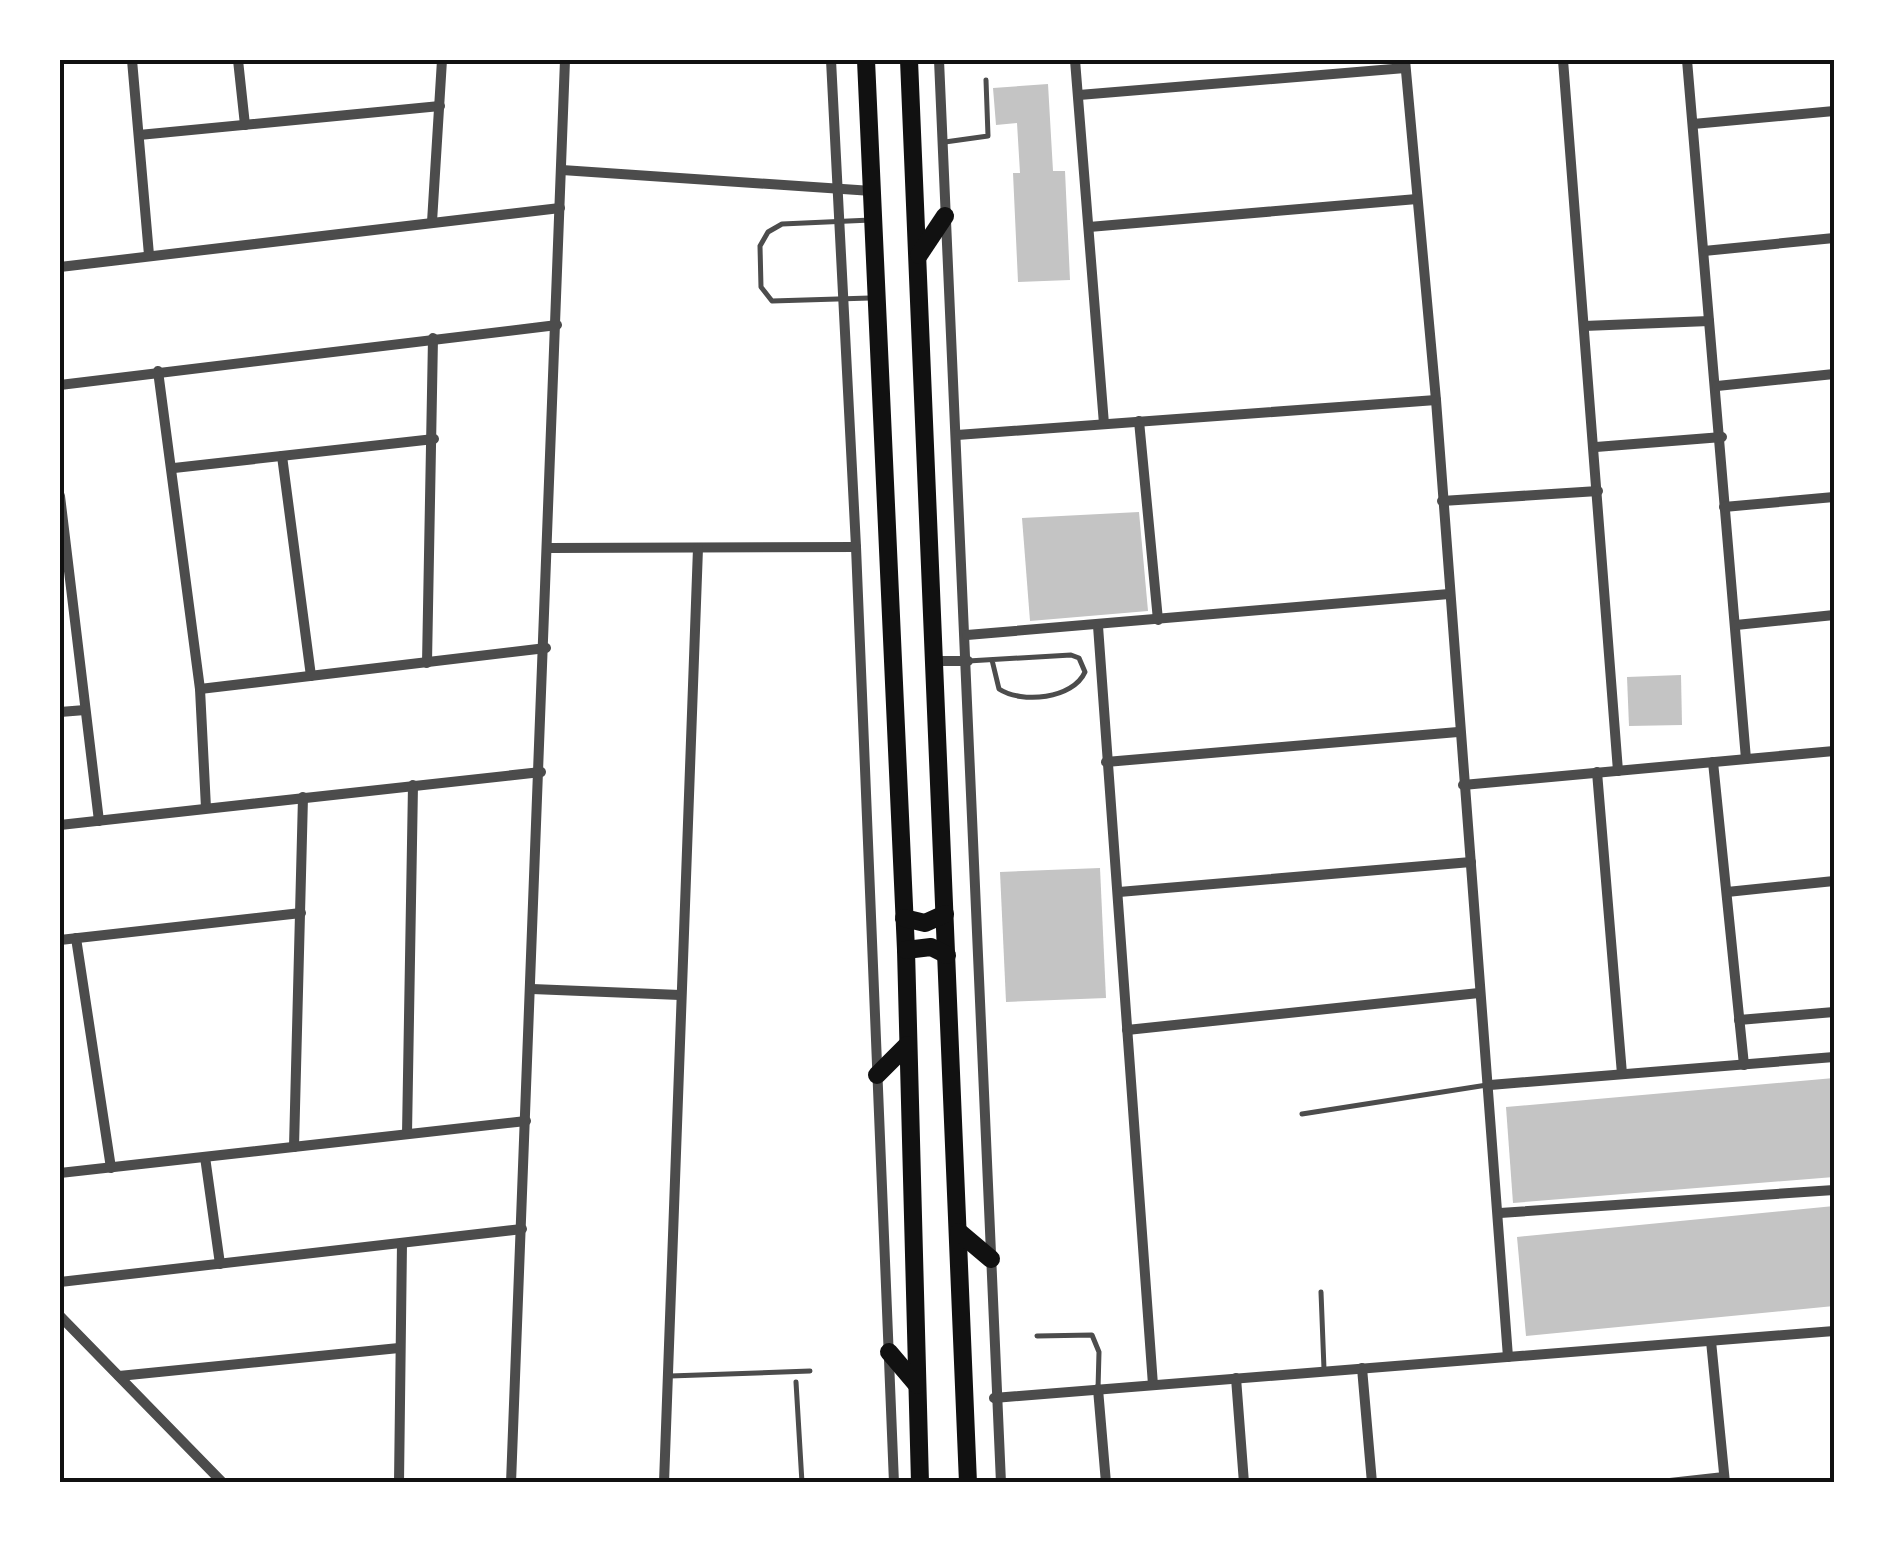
<svg xmlns="http://www.w3.org/2000/svg" width="1894" height="1543" viewBox="0 0 1894 1543" font-family="Commissioner,sans-serif">
  <rect width="100%" height="100%" fill="#fff"/>
  <g fill="#c4c4c4">
    <path d="M1048 84 1053 171H1065L1070 280 1018 282 1013 173H1020L1017 123 996 125 993 88Z"/>
    <path d="M1139 512 1148 611 1030 621 1022 518Z"/>
    <path d="M1681 675 1682 725 1629 726 1627 677Z"/>
    <path d="M1100 868 1106 998 1006 1002 1000 872Z"/>
    <path d="M1834 1078V1177L1513 1203 1506 1107Z"/>
    <path d="M1834 1206V1306L1526 1336 1517 1237Z"/>
  </g>
  <g fill="none" stroke-linecap="round" stroke-linejoin="round">
    <g stroke="#4c4c4c" stroke-width="5">
      <path d="M945 142 988 136 986 80"/>
      <path d="M870 298 772 301 761 287 760 246 768 232 782 224 871 220"/>
      <path d="M968 661 1071 655 1079 658 1085 672C1073 699 1022 704 999 689L992 660"/>
      <path d="M1302 1114 1487 1085"/>
      <path d="M1321 1292 1324 1369"/>
      <path d="M1037 1336 1092 1335 1099 1352 1098 1389"/>
      <path d="M670 1376 810 1371"/>
      <path d="M796 1382 802 1483"/>
    </g>
    <g stroke="#4c4c4c" stroke-width="10">
      <path d="M132 60 149 255"/>
      <path d="M238 60 245 125"/>
      <path d="M831 60 856 547 894 1483"/>
      <path d="M939 60 1001 1483"/>
      <path d="M1075 60 1104 424"/>
      <path d="M1405 60 1436 400 1508 1357"/>
      <path d="M1563 60 1618 771"/>
      <path d="M1687 60 1746 759"/>
      <path d="M1079 95 1405 68"/>
      <path d="M1693 124 1834 111"/>
      <path d="M139 135 440 106"/>
      <path d="M562 170 872 191"/>
      <path d="M432 222 442 60"/>
      <path d="M1089 227 1417 199"/>
      <path d="M1704 251 1834 238"/>
      <path d="M60 267 560 208"/>
      <path d="M1584 326 1709 321"/>
      <path d="M158 371 200 689 206 808"/>
      <path d="M60 385 557 325"/>
      <path d="M1717 386 1834 374"/>
      <path d="M1139 421 1158 620"/>
      <path d="M957 435 1436 400"/>
      <path d="M1596 447 1722 437"/>
      <path d="M282 456 311 676"/>
      <path d="M174 468 434 439"/>
      <path d="M60 496 99 821"/>
      <path d="M1442 501 1598 491"/>
      <path d="M1724 507 1834 497"/>
      <path d="M550 548 856 547"/>
      <path d="M1736 625 1834 615"/>
      <path d="M1098 626 1153 1385"/>
      <path d="M967 635 1449 594"/>
      <path d="M933 661H968"/>
      <path d="M427 663 433 338"/>
      <path d="M200 689 546 648"/>
      <path d="M60 712 85 710"/>
      <path d="M1106 762 1458 732"/>
      <path d="M1713 762 1744 1065"/>
      <path d="M1597 772 1622 1074"/>
      <path d="M1463 785 1834 751"/>
      <path d="M60 825 541 772"/>
      <path d="M1119 892 1471 862"/>
      <path d="M1727 892 1834 881"/>
      <path d="M76 938 111 1168"/>
      <path d="M60 940 301 913"/>
      <path d="M532 989 680 995"/>
      <path d="M1739 1020 1834 1012"/>
      <path d="M1127 1030 1479 993"/>
      <path d="M1490 1085 1834 1057"/>
      <path d="M407 1134 413 785"/>
      <path d="M294 1147 303 797"/>
      <path d="M205 1157 220 1264"/>
      <path d="M60 1173 526 1121"/>
      <path d="M1500 1213 1834 1190"/>
      <path d="M60 1282 522 1229"/>
      <path d="M60 1316 223 1483"/>
      <path d="M1711 1341 1725 1483"/>
      <path d="M1362 1368 1372 1483"/>
      <path d="M119 1376 399 1348"/>
      <path d="M1236 1378 1244 1483"/>
      <path d="M1098 1389 1106 1483"/>
      <path d="M994 1398 1834 1331"/>
      <path d="M399 1483 402 1243"/>
      <path d="M511 1483 565 60"/>
      <path d="M664 1483 698 548"/>
      <path d="M1670 1483 1724 1477"/>
    </g>
    <g stroke="#111" stroke-width="18">
      <path d="M866 60 906 950 920 1483"/>
      <path d="M909 60 968 1483"/>
      <path d="M919 255 945 216"/>
      <path d="M904 918 925 923 945 914"/>
      <path d="M906 950 931 947 947 955"/>
      <path d="M877 1075 907 1045"/>
      <path d="M959 1232 991 1259"/>
      <path d="M889 1352 917 1385"/>
    </g>
  </g>
  <rect width="1894" height="1543" fill="none" stroke="#ffffff" stroke-width="125"/>
  <rect x="62" y="62" width="1770" height="1418" fill="none" stroke="#111" stroke-width="4"/>
</svg>
